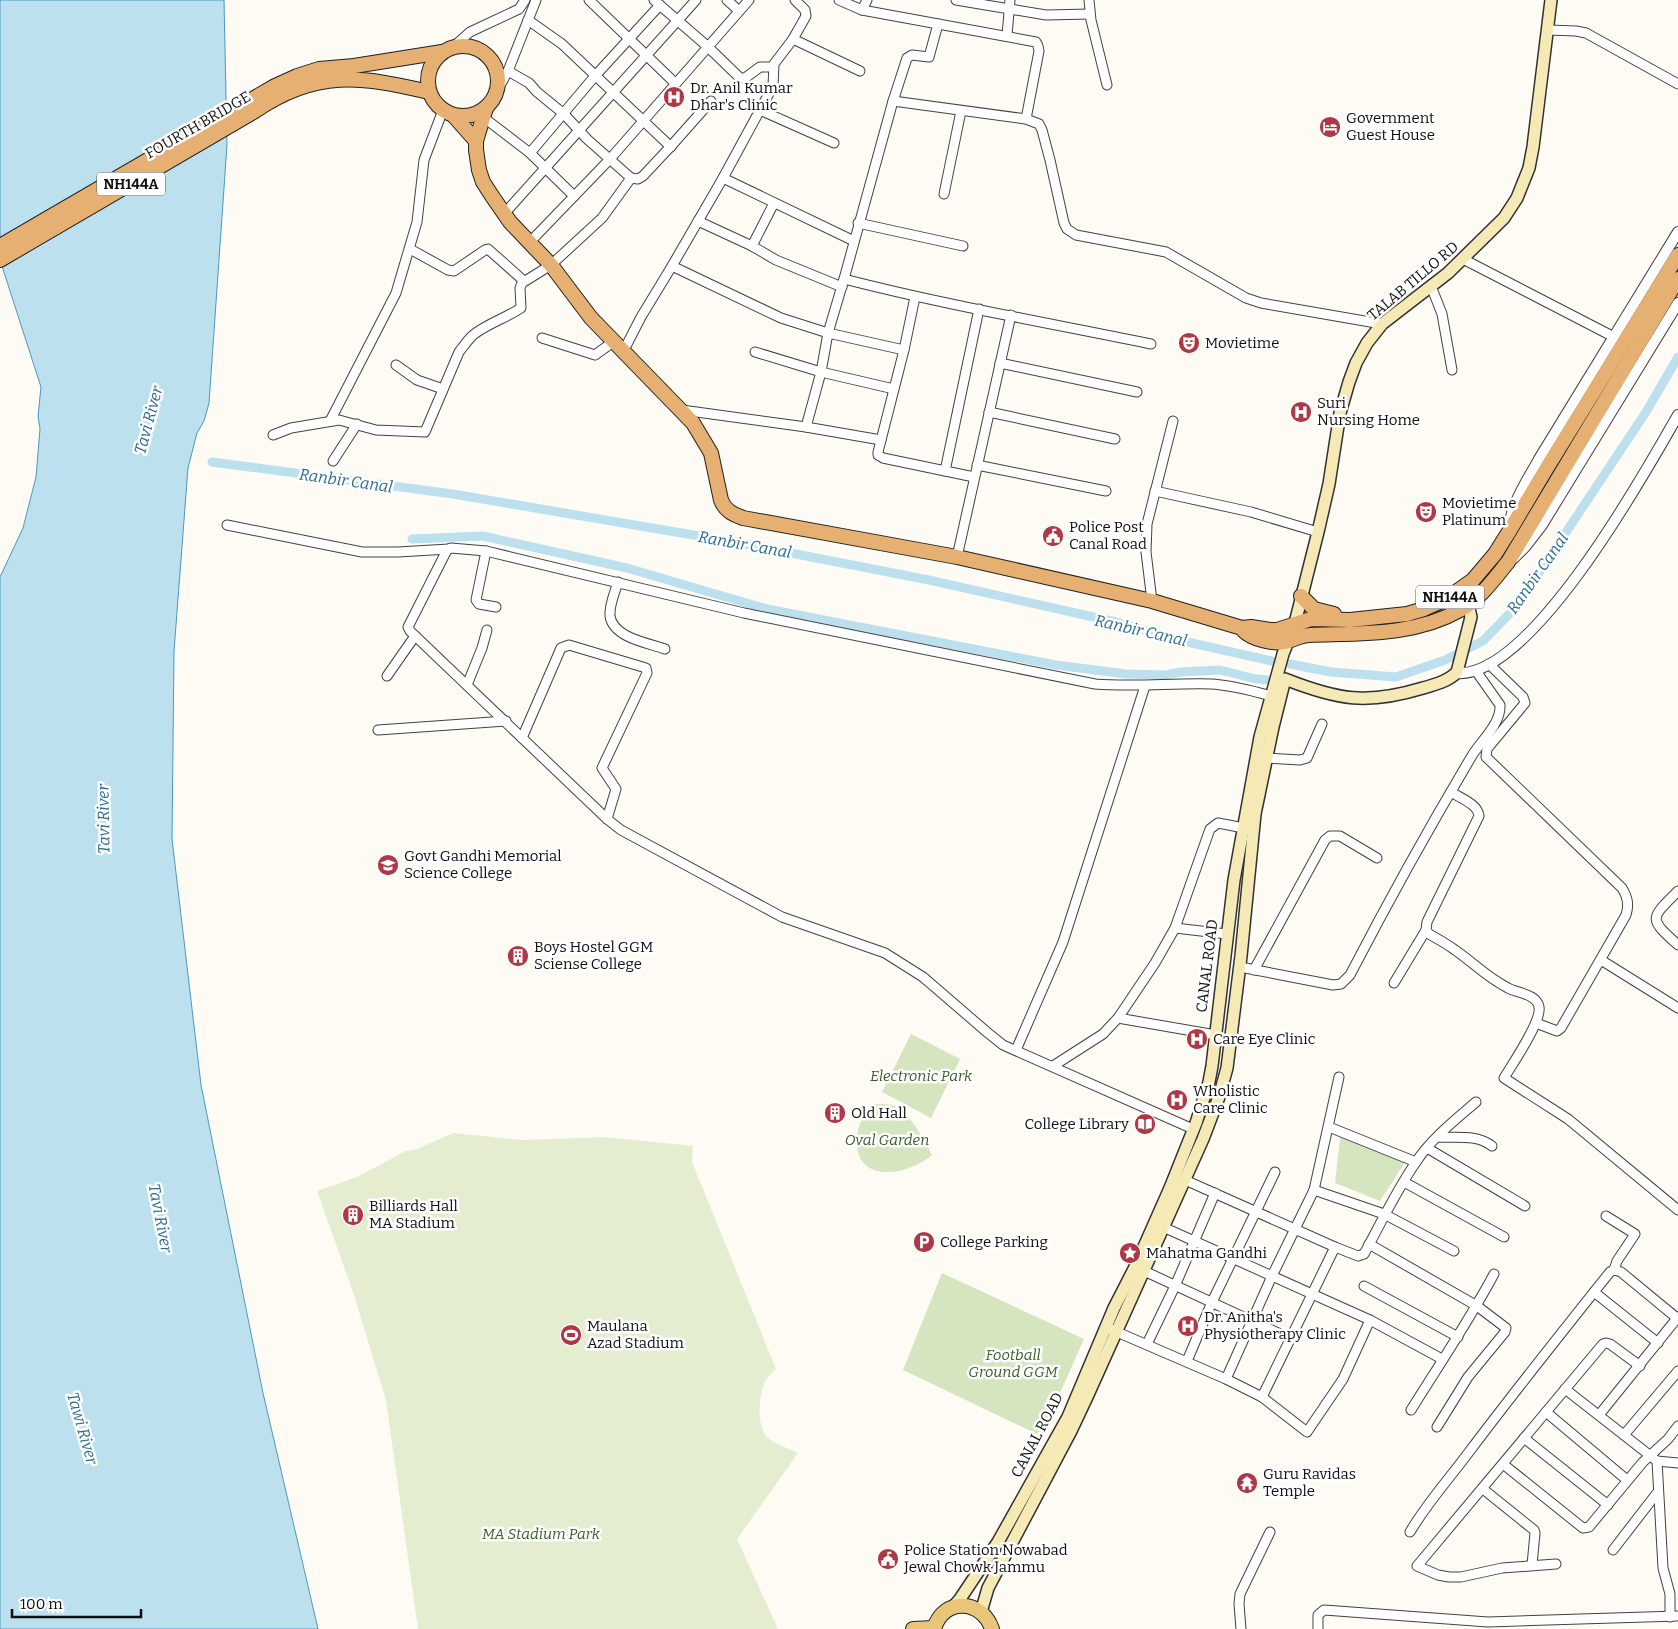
<svg xmlns="http://www.w3.org/2000/svg" width="1678" height="1629" viewBox="0 0 1678 1629" font-family="Bitter,serif">
  <rect width="100%" height="100%" fill="#fdfbf3"/>
  <g fill="#d5e5c0">
    <path d="M911 1034 960 1059 931 1118 882 1092Z"/>
    <path d="M877 1104C881 1104 888 1104 893 1105 910 1112 923 1139 932 1155 912 1173 862 1185 857 1147 856 1138 857 1132 860 1124 864 1115 867 1108 877 1104Z"/>
    <path d="M1341 1130 1409 1156 1380 1201 1335 1183Z"/>
    <path d="M942 1273 1084 1339 1041 1436 903 1370Z"/>
  </g>
  <path fill="#e5edd0" d="M453 1133 522 1140 605 1137 693 1146 692 1162 776 1369C772 1373 766 1379 764 1384 759 1399 756 1424 767 1437 772 1443 790 1449 798 1453L737 1539 778 1629H418L386 1400 353 1292 317 1191 357 1177 406 1151 417 1149Z"/>
  <path fill="#bde0ef" stroke="#4d98bd" d="M0 0H224L227 145 209 403 204 421 197 433 188 468 174 651 172 839 201 1085 263 1393 318 1629H0V577L23 528 36 477 40 429 38 416 41 387 0 260Z"/>
  <g fill="none" stroke-linecap="round" stroke-linejoin="round">
    <g stroke="#bde0ef" stroke-width="9">
      <path d="M212 462 453 494 740 543 929 580 1116 622 1183 641 1272 661"/>
      <path d="M412 539 483 536 627 568 767 609 1056 665 1126 674 1166 675 1181 672 1220 670 1256 679 1268 680"/>
      <path d="M1290 664 1331 672 1396 677 1445 660 1483 641 1517 606 1646 412 1678 357"/>
    </g>
    <g stroke="#424242" stroke-width="11">
      <g id="minor">
        <path d="M589 0 675 83"/>
        <path d="M654 0 707 46 740 78H745L760 67H773"/>
        <path d="M727 0 739 11"/>
        <path d="M839 0 862 10 1036 42 1038 46 1039 51 1026 119"/>
        <path d="M956 0 1046 15 1090 14"/>
        <path d="M1089 0 1091 20 1107 85"/>
        <path d="M862 10 867 0"/>
        <path d="M528 20 562 44 671 147"/>
        <path d="M1548 30 1576 31 1586 33 1678 84"/>
        <path d="M1007 36 1010 0"/>
        <path d="M793 39 860 71"/>
        <path d="M453 47 470 32 519 9 525 0"/>
        <path d="M498 89 508 71 536 0"/>
        <path d="M893 101 1026 119 1039 124 1042 130 1050 160 1064 223 1067 229 1076 235 1166 252 1246 298 1261 303 1382 324"/>
        <path d="M760 110 834 143"/>
        <path d="M483 117 530 153 574 196"/>
        <path d="M530 153 595 76 660 5"/>
        <path d="M631 178 638 179 643 176 672 145 711 101"/>
        <path d="M723 178 854 241"/>
        <path d="M944 194 961 111"/>
        <path d="M504 214 696 0"/>
        <path d="M698 221 752 246 776 260 842 287"/>
        <path d="M858 223 963 246"/>
        <path d="M529 243 610 159 749 0"/>
        <path d="M752 246 774 203"/>
        <path d="M410 249 448 270 454 271 485 250 488 249 524 281"/>
        <path d="M1463 259 1614 337"/>
        <path d="M672 266 723 178 773 86 774 64 793 39 806 16 805 10 795 0"/>
        <path d="M844 279 893 101 907 58 912 55 929 57 938 24"/>
        <path d="M1431 286 1442 314 1452 370"/>
        <path d="M915 297 904 350 878 452V455L883 458 974 477"/>
        <path d="M542 338 595 355 613 342"/>
        <path d="M623 352 641 317 672 266 781 318 828 333 844 279C945 305 1049 323 1151 344"/>
        <path d="M755 352 821 372 894 389"/>
        <path d="M1000 363 1137 392"/>
        <path d="M396 365 417 380 443 389"/>
        <path d="M682 410 806 427 881 440"/>
        <path d="M989 412 1115 439"/>
        <path d="M330 421 396 293 417 222 424 160 443 110"/>
        <path d="M806 427 821 372 828 333 904 350"/>
        <path d="M273 435 291 428 339 420 376 430 425 432 459 352C463 347 467 341 472 336 484 325 506 318 521 308L520 288 522 283 551 265 602 218 631 178 587 139 564 114 537 92 529 83 508 71"/>
        <path d="M333 461 357 424"/>
        <path d="M977 465 1106 491"/>
        <path d="M945 471 979 309"/>
        <path d="M1155 491 1251 512 1318 532"/>
        <path d="M227 525 362 552H398L449 549"/>
        <path d="M486 551 476 600 479 604 496 607"/>
        <path d="M957 557 1011 315"/>
        <path d="M618 582C615 592 609 605 610 616 613 638 649 643 665 649"/>
        <path d="M1152 601 1146 552 1147 524 1173 421"/>
        <path d="M1489 664 1523 697 1525 703 1487 749 1486 757 1622 888C1628 898 1629 905 1626 915L1561 1028 1557 1031 1536 1023"/>
        <path d="M387 676 415 636"/>
        <path d="M467 685 482 648 487 630"/>
        <path d="M378 730 506 721"/>
        <path d="M522 738 561 648 569 645 646 668 647 673 602 768 616 789 607 819"/>
        <path d="M1266 758 1300 760 1307 758 1322 724"/>
        <path d="M1451 792C1460 798 1478 804 1479 816L1427 922 1426 930 1429 934C1438 939 1447 944 1455 950 1474 963 1486 977 1508 988 1517 993 1537 994 1539 1007 1542 1021 1513 1063 1504 1078L1568 1119 1678 1210"/>
        <path d="M1678 891C1650 919 1648 918 1678 945"/>
        <path d="M1175 928 1227 934"/>
        <path d="M1601 960 1678 1008"/>
        <path d="M1240 967 1333 985 1341 984 1350 975C1389 900 1430 826 1473 754 1483 739 1501 723 1500 705L1476 671"/>
        <path d="M1254 970 1325 840 1330 836H1340L1377 858"/>
        <path d="M1394 983 1426 930"/>
        <path d="M1118 1018 1216 1035"/>
        <path d="M1016 1050 1063 942 1145 686"/>
        <path d="M1053 1066 1103 1034 1118 1018 1155 963 1175 928 1210 829 1218 823 1244 828"/>
        <path d="M1329 1127 1416 1162"/>
        <path d="M1193 1129 1003 1045 988 1033 923 977 885 953 782 917 621 830 607 819 410 631 408 627 447 550 451 548 486 551 744 613 1095 684C1134 687 1172 683 1211 684 1232 685 1252 691 1272 696"/>
        <path d="M1438 1137C1456 1138 1477 1134 1492 1146"/>
        <path d="M1427 1148 1525 1206"/>
        <path d="M1185 1180 1335 1247 1358 1256 1364 1254C1381 1223 1396 1191 1416 1162 1431 1139 1455 1120 1476 1102"/>
        <path d="M1404 1182 1504 1237"/>
        <path d="M1314 1190 1384 1214 1454 1251"/>
        <path d="M1606 1216 1635 1234 1617 1261 1614 1270"/>
        <path d="M1163 1227 1370 1320 1442 1359"/>
        <path d="M1369 1244 1477 1306 1506 1328 1505 1332 1468 1377 1437 1427"/>
        <path d="M1144 1271 1291 1339"/>
        <path d="M1364 1286 1458 1337"/>
        <path d="M1594 1292 1658 1343"/>
        <path d="M1110 1329 1226 1379 1262 1397 1307 1432 1343 1379 1370 1320"/>
        <path d="M1147 1344 1175 1286 1215 1193"/>
        <path d="M1187 1361 1212 1302 1275 1172"/>
        <path d="M1226 1379 1272 1276 1314 1190 1339 1077"/>
        <path d="M1565 1389 1657 1461 1678 1463"/>
        <path d="M1262 1397 1335 1247"/>
        <path d="M1411 1410C1439 1365 1469 1321 1494 1274"/>
        <path d="M1546 1412 1627 1480"/>
        <path d="M1599 1415 1678 1317"/>
        <path d="M1624 1435 1678 1371"/>
        <path d="M1524 1438 1608 1505"/>
        <path d="M1657 1461 1663 1568 1670 1594V1617"/>
        <path d="M1503 1464 1583 1528 1589 1527 1643 1462 1668 1439 1678 1426"/>
        <path d="M1483 1489 1534 1530 1535 1533 1532 1565"/>
        <path d="M1410 1532C1427 1503 1449 1479 1469 1452 1515 1391 1562 1332 1610 1272L1614 1270 1621 1272 1678 1319"/>
        <path d="M1613 1550 1657 1493"/>
        <path d="M1556 1564 1502 1568 1461 1577H1449L1438 1575 1417 1566 1603 1344 1606 1343 1610 1344 1640 1366"/>
        <path d="M1241 1629 1239 1604 1240 1594 1270 1532"/>
        <path d="M1318 1629V1615L1324 1610 1488 1622 1678 1616"/>
      </g>
    </g>
    <g stroke="#424242" stroke-width="12">
      <g id="tertiary">
        <path d="M1510 527C1509 507 1530 476 1539 459L1678 232"/>
        <path d="M1514 558 1525 547 1542 525 1678 303"/>
        <path d="M1456 673C1530 680 1645 473 1678 415"/>
      </g>
    </g>
    <g stroke="#313131" stroke-width="14">
      <g id="secondary">
        <path d="M953 1607 960 1599 998 1542 1068 1417 1114 1308 1135 1267 1170 1188 1196 1123 1209 1082 1212 1066 1234 880 1260 737 1283 654 1295 623 1318 532 1329 484 1340 413 1349 382 1356 363 1367 343 1382 324 1448 273 1504 218 1517 198 1529 168 1533 147 1551 0"/>
        <path d="M981 1612 988 1588 1071 1431 1087 1397 1203 1139 1219 1097 1227 1068 1241 956 1255 814 1273 727 1285 679C1338 700 1367 705 1423 688 1434 685 1449 681 1457 672L1471 617 1468 604"/>
      </g>
    </g>
    <g stroke="#202020" stroke-width="16">
      <g id="primary">
        <path d="M913 1629 934 1628"/>
        <path d="M934 1629C943 1597 982 1599 992 1629"/>
      </g>
    </g>
    <g stroke="#202020" stroke-width="16">
      <g id="trunk">
        <circle cx="463" cy="81" r="35"/>
        <path d="M486 108 476 141V150L479 170 483 182 492 196 510 222 551 265 591 318 693 423 711 453 721 500C725 511 733 514 743 518L957 557 1152 601 1242 628 1251 627 1270 630H1277L1311 619 1350 620 1407 614 1424 609 1446 599 1473 580 1495 554 1510 530 1545 471 1678 255"/>
        <path d="M453 115 476 141"/>
        <path d="M0 246 275 86 297 76 319 69 354 66 442 52"/>
        <path d="M0 260 255 111C316 69 361 76 429 92"/>
        <path d="M1301 596 1314 609 1334 614"/>
        <path d="M1244 631C1252 639 1273 644 1284 642 1293 640 1301 635 1310 635 1361 633 1414 636 1460 610 1480 599 1494 579 1508 562L1678 279"/>
      </g>
    </g>
    <use href="#minor" stroke="#fff" stroke-width="9"/>
    <use href="#tertiary" stroke="#fff" stroke-width="10"/>
    <use href="#secondary" stroke="#f5eab6" stroke-width="11"/>
    <use href="#primary" stroke="#e8c579" stroke-width="14"/>
    <use href="#trunk" stroke="#e6b072" stroke-width="14"/>
  </g>
  <defs>
    <g id="hospital-disc" transform="scale(1.125)"><circle r="9.5" fill="#af3846" stroke="#fff"/><path d="M-5-5h3v3.5h4V-5h3V5h-3V1.5h-4V5h-3Z" fill="#fff"/></g>
    <g id="hotel-disc" transform="scale(1.125)"><circle r="9.5" fill="#af3846" stroke="#fff"/><path d="M-6-4.5h1.5V1H6V5H4.5V3h-9V5H-6ZM-4 0a1.8 1.8 0 1 1 3.6 0ZM.5 0V-2.5h3Q6-2.5 6 0Z" fill="#fff"/></g>
    <g id="theatre-disc" transform="scale(1.125)"><circle r="9.5" fill="#af3846" stroke="#fff"/><path d="M-5-5.5Q0-4 5-5.5V0Q5 5 0 6Q-5 5-5 0ZM-3.3-2.5H-1v1.5H-3.3ZM1-2.5H3.3v1.5H1ZM-2.8 1Q0 5.5 2.8 1Z" fill="#fff"/></g>
    <g id="civic-disc" transform="scale(1.125)"><circle r="9.5" fill="#af3846" stroke="#fff"/><path d="M-.6-6.5H3V-4.5H.6V-3L4-1V1h2V6H-6V1h2V-1L-.6-3ZM-1.2 2.5V6h2.4V2.5Z" fill="#fff"/></g>
    <g id="university-disc" transform="scale(1.125)"><circle r="9.5" fill="#af3846" stroke="#fff"/><path d="M0-5L7-2L0 1L-7-2ZM-4 1L0 2.5L4 1V4Q0 6-4 4Z" fill="#fff"/></g>
    <g id="building-disc" transform="scale(1.125)"><circle r="9.5" fill="#af3846" stroke="#fff"/><path d="M-4-6H4V6H1V3H-1V6H-4ZM-2.5-4.3h1.7v1.8h-1.7ZM.8-4.3h1.7v1.8H.8ZM-2.5-1h1.7V.8h-1.7ZM.8-1h1.7V.8H.8Z" fill="#fff"/></g>
    <g id="library-disc" transform="scale(1.125)"><circle r="9.5" fill="#af3846" stroke="#fff"/><path d="M-6-4Q-3-5.5-.7-3.5V5Q-3 3-6 4ZM6-4Q3-5.5 .7-3.5V5Q3 3 6 4Z" fill="#fff"/></g>
    <g id="parking-disc" transform="scale(1.125)"><circle r="9.5" fill="#af3846" stroke="#fff"/><path d="M-3.5-5.5H1a3.5 3.5 0 0 1 0 7H-1V5.5H-3.5ZM-1-3.4V-.6H.8a1.4 1.4 0 0 0 0-2.8Z" fill="#fff"/></g>
    <g id="sight-disc" transform="scale(1.125)"><circle r="9.5" fill="#af3846" stroke="#fff"/><path d="M0-6L1.8-2.2L6-1.7L2.9 1.2L3.7 5.4L0 3.3L-3.7 5.4L-2.9 1.2L-6-1.7L-1.8-2.2Z" fill="#fff"/></g>
    <g id="stadium-disc" transform="scale(1.125)"><circle r="9.5" fill="#af3846" stroke="#fff"/><path d="M0-5a6.5 5 0 1 0 0 10a6.5 5 0 1 0 0-10ZM-3.5-1.8h7v3.6h-7Z" fill="#fff"/></g>
    <g id="temple-disc" transform="scale(1.125)"><circle r="9.5" fill="#af3846" stroke="#fff"/><path d="M0-6L5-2H3V0L6.5 2.5H4V6H1.5V3h-3V6H-4V2.5H-6.5L-3 0V-2H-5Z" fill="#fff"/></g>
  </defs>
  <g fill-rule="evenodd">
    <use href="#hospital-disc" x="674" y="97"/>
    <use href="#hotel-disc" x="1330" y="127"/>
    <use href="#theatre-disc" x="1189" y="343"/>
    <use href="#hospital-disc" x="1301" y="412"/>
    <use href="#theatre-disc" x="1426" y="512"/>
    <use href="#civic-disc" x="1053" y="536"/>
    <use href="#university-disc" x="388" y="865"/>
    <use href="#building-disc" x="518" y="956"/>
    <use href="#hospital-disc" x="1197" y="1039"/>
    <use href="#hospital-disc" x="1177" y="1100"/>
    <use href="#building-disc" x="835" y="1113"/>
    <use href="#library-disc" x="1145" y="1124"/>
    <use href="#building-disc" x="353" y="1215"/>
    <use href="#parking-disc" x="924" y="1242"/>
    <use href="#sight-disc" x="1130" y="1253"/>
    <use href="#hospital-disc" x="1188" y="1326"/>
    <use href="#stadium-disc" x="571" y="1335"/>
    <use href="#temple-disc" x="1247" y="1483"/>
    <use href="#civic-disc" x="888" y="1559"/>
  </g>
  <g text-anchor="middle" stroke-width="5" stroke-linejoin="round" paint-order="stroke">
    <g fill="#fff" stroke="#575757" stroke-width="1">
      <rect x="97" y="172.5" width="68" height="23" rx="4"/>
      <rect x="1416" y="585.5" width="68" height="23" rx="4"/>
    </g>
    <g font-size="14" font-weight="bold" fill="#0f0f0f">
      <text x="131" y="189">NH144A</text>
      <text x="1450" y="602">NH144A</text>
    </g>
    <g font-size="15" fill="#0f0f0f" stroke="#fff" text-anchor="start">
      <text x="690" y="93">Dr. Anil Kumar<tspan x="690" dy="17">Dhar's Clinic</tspan></text>
      <text x="1346" y="123">Government<tspan x="1346" dy="17">Guest House</tspan></text>
      <text x="1205" y="348">Movietime</text>
      <text x="1317" y="408">Suri<tspan x="1317" dy="17">Nursing Home</tspan></text>
      <text x="1442" y="508">Movietime<tspan x="1442" dy="17">Platinum</tspan></text>
      <text x="1069" y="532">Police Post<tspan x="1069" dy="17">Canal Road</tspan></text>
      <text x="404" y="861">Govt Gandhi Memorial<tspan x="404" dy="17">Science College</tspan></text>
      <text x="534" y="952">Boys Hostel GGM<tspan x="534" dy="17">Sciense College</tspan></text>
      <text x="1213" y="1044">Care Eye Clinic</text>
      <text x="1193" y="1096">Wholistic<tspan x="1193" dy="17">Care Clinic</tspan></text>
      <text x="851" y="1118">Old Hall</text>
      <text x="1129" y="1129" text-anchor="end">College Library</text>
      <text x="369" y="1211">Billiards Hall<tspan x="369" dy="17">MA Stadium</tspan></text>
      <text x="940" y="1247">College Parking</text>
      <text x="1146" y="1258">Mahatma Gandhi</text>
      <text x="1204" y="1322">Dr. Anitha's<tspan x="1204" dy="17">Physiotherapy Clinic</tspan></text>
      <text x="587" y="1331">Maulana<tspan x="587" dy="17">Azad Stadium</tspan></text>
      <text x="1263" y="1479">Guru Ravidas<tspan x="1263" dy="17">Temple</tspan></text>
      <text x="904" y="1555">Police Station Nowabad<tspan x="904" dy="17">Jewal Chowk Jammu</tspan></text>
    </g>
    <g font-size="15" fill="#0f0f0f" stroke="#fff">
      <text transform="translate(198 125) rotate(-30)" y="5">FOURTH BRIDGE</text>
      <text transform="translate(1413 281) rotate(-40)" y="5">TALAB TILLO RD</text>
      <text transform="translate(1207 966) rotate(-83)" y="5">CANAL ROAD</text>
      <text transform="translate(1037 1435) rotate(-62)" y="5">CANAL ROAD</text>
    </g>
    <g font-size="15" font-style="italic" fill="#375f27" stroke="#fff">
      <text x="921" y="1081">Electronic Park</text>
      <text x="887" y="1145">Oval Garden</text>
      <text x="1013" y="1360">Football<tspan x="1013" dy="17">Ground GGM</tspan></text>
      <text x="541" y="1539">MA Stadium Park</text>
    </g>
    <g font-size="16" font-style="italic" fill="#276b92" stroke="#fff">
      <text transform="translate(148 420) rotate(-75)" y="6">Tavi River</text>
      <text transform="translate(346 480) rotate(8)" y="6">Ranbir Canal</text>
      <text transform="translate(745 544) rotate(10)" y="6">Ranbir Canal</text>
      <text transform="translate(1537 573) rotate(-55)" y="6">Ranbir Canal</text>
      <text transform="translate(1141 630) rotate(13)" y="6">Ranbir Canal</text>
      <text transform="translate(103 819) rotate(-91)" y="6">Tavi River</text>
      <text transform="translate(161 1218) rotate(79)" y="6">Tavi River</text>
      <text transform="translate(83 1428) rotate(74)" y="6">Tawi River</text>
    </g>
  </g>
  <path d="M12 1609v8h129v-8" fill="none" stroke="#0f0f0f" stroke-width="2.5"/>
  <text x="20" y="1609" font-size="15" fill="#0f0f0f" stroke="#ffffff" stroke-width="4" paint-order="stroke">100 m</text>
</svg>
